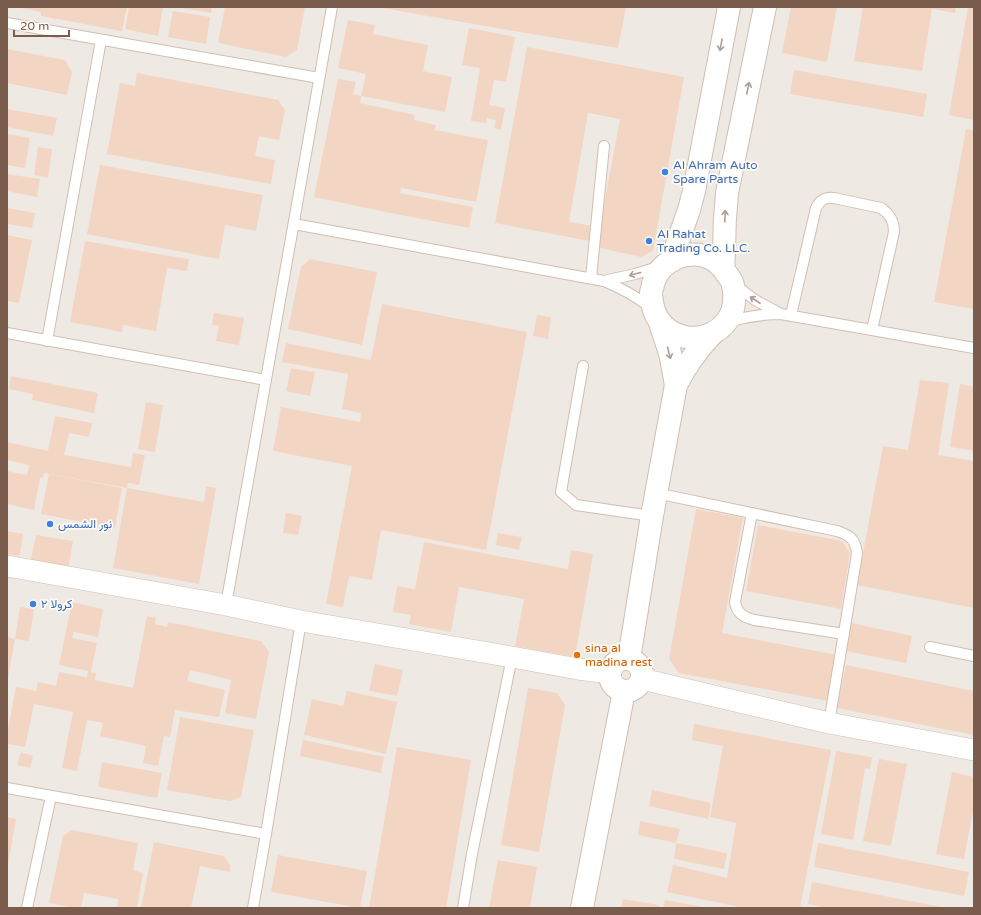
<svg xmlns="http://www.w3.org/2000/svg" width="981" height="915" viewBox="0 0 981 915" font-family="'Varela Round',Vazirmatn,sans-serif">
  <rect width="100%" height="100%" fill="#fdf6ec"/>
  <rect fill="#efe9e4" x="7" y="7" width="967" height="901"/>
  <g fill="#f3d5c3">
    <path d="M21 7H127L122 31 41 16V12L21 8Z"/>
    <path d="M129 7H163L158 36 125 29Z"/>
    <path d="M182 7H212L211 13 182 8Z"/>
    <path d="M225 7H305L297 50 286 57 218 43Z"/>
    <path d="M382 7H626L618 48 520 32 382 8Z"/>
    <path d="M791 7H837L827 62 782 53Z"/>
    <path d="M863 7H956L955 13 932 9 922 71 854 61Z"/>
    <path d="M968 7H974V120L949 115Z"/>
    <path d="M173 11 210 17 206 44 168 37Z"/>
    <path d="M348 20 375 25 373 34 428 45 423 71 452 77 445 112 361 96 366 74 338 68Z"/>
    <path d="M469 28 515 37 506 82 494 80 489 105 505 108 501 130 494 128 496 120 487 118 486 123 471 121 480 68 462 65Z"/>
    <path d="M527 47 684 77 653 251 641 257 596 247 620 119 588 113 569 222 593 226 590 241 495 223Z"/>
    <path d="M7 49 65 60 72 72 67 95 7 83Z"/>
    <path d="M794 70 927 94 923 117 790 94Z"/>
    <path d="M137 73 278 100 285 110 279 140 259 136 255 156 275 160 271 184 107 154 120 83 135 86Z"/>
    <path d="M338 79 356 82 353 94 361 96 360 103 415 115 414 120 436 125 435 130 488 140 476 202 401 188 400 193 473 207 469 228 396 214 314 197Z"/>
    <path d="M7 109 57 118 53 136 7 127Z"/>
    <path d="M966 129 974 130V309L934 302Z"/>
    <path d="M7 134 30 138 25 168 7 165Z"/>
    <path d="M38 147 52 149 48 178 34 175Z"/>
    <path d="M100 165 263 195 256 231 225 225 219 259 87 234Z"/>
    <path d="M7 174 40 179 37 197 7 191Z"/>
    <path d="M7 208 35 213 32 228 7 224Z"/>
    <path d="M7 235 32 240 19 303 7 301Z"/>
    <path d="M85 241 169 256 189 259 187 271 167 268 156 331 123 325 122 332 70 322Z"/>
    <path d="M310 259 377 272 362 345 288 329 301 267Z"/>
    <path d="M382 304 527 332 486 550 381 530 372 580 349 576 343 607 326 604 352 466 273 451 281 407 360 422 361 413 342 409 348 374 282 362 286 343 371 360Z"/>
    <path d="M214 313 244 318 239 345 216 341 219 326 212 325Z"/>
    <path d="M537 315 551 317 548 339 533 336Z"/>
    <path d="M291 368 315 372 310 396 286 391Z"/>
    <path d="M11 376 98 393 94 413 32 400 33 394 9 389Z"/>
    <path d="M920 380 949 383 938 455 974 461V608L857 585 883 446 908 450Z"/>
    <path d="M960 384 974 387V451L950 447Z"/>
    <path d="M146 402 163 405 155 452 138 449Z"/>
    <path d="M55 416 92 423 89 437 69 433 64 455 131 467 133 453 145 455 139 485 128 483 127 488 204 502 206 486 216 488 199 584 113 568 127 488 44 473 43 478H40L34 510 7 504V471L27 475 29 465 7 460V442L48 451Z"/>
    <path d="M49 474 122 488 115 528 41 514Z"/>
    <path d="M696 509 743 518 722 633 837 655 828 701 679 673 669 659Z"/>
    <path d="M286 513 302 516 298 535 283 533Z"/>
    <path d="M758 525 842 541 850 553 841 609 746 591Z"/>
    <path d="M7 531 23 534 20 556 7 554Z"/>
    <path d="M498 533 522 537 519 550 496 545Z"/>
    <path d="M36 535 73 541 68 571 30 564Z"/>
    <path d="M424 542 568 569 571 550 593 554 575 657 515 646 524 599 459 587 451 632 409 624 411 615 393 612 397 586 415 589Z"/>
    <path d="M72 602 103 609 98 637 74 632 72 638 97 643 91 672 96 673 95 680 133 688 147 616 156 618 155 624 167 627 168 622 261 641 269 652 256 719 225 713 231 680 190 670 187 681 225 690 219 717 175 710 170 737 164 736 158 766 143 763 146 746 100 736 103 723 87 720 77 771 62 768 73 712 34 704 25 747 7 744V734L16 687 36 691 38 682 56 686 59 672 87 677 88 671 59 665Z"/>
    <path d="M20 607 34 609 29 641 15 639 8 678H7V637L15 639Z"/>
    <path d="M851 623 912 636 906 663 846 651Z"/>
    <path d="M375 664 403 670 397 696 369 691Z"/>
    <path d="M846 665 974 691V735L837 708Z"/>
    <path d="M528 688 557 693 565 705 539 852 501 845Z"/>
    <path d="M347 691 397 702 386 754 304 735 312 699 343 706Z"/>
    <path d="M180 717 254 730 241 797 230 801 167 790Z"/>
    <path d="M694 724 831 750 800 908H744L667 892 673 865 727 878 736 823 710 817 723 746 692 740Z"/>
    <path d="M303 740 384 757 381 773 300 756Z"/>
    <path d="M397 747 471 760 446 908H369Z"/>
    <path d="M836 751 872 757 870 769 865 768 853 840 821 834Z"/>
    <path d="M21 752 33 756 30 768 17 765Z"/>
    <path d="M879 759 907 764 891 846 863 841Z"/>
    <path d="M102 762 162 773 157 798 98 787Z"/>
    <path d="M952 772 974 777V806L964 859 936 854Z"/>
    <path d="M652 790 711 803 708 819 649 806Z"/>
    <path d="M7 817 16 819 8 865H7Z"/>
    <path d="M640 821 680 829 676 843 727 853 724 869 674 859 676 843 638 835Z"/>
    <path d="M72 830 138 843 133 870 143 873 137 908H117L118 899 84 893 81 908H74L49 903 63 836Z"/>
    <path d="M154 842 224 856 230 865V872L200 866 191 908H141Z"/>
    <path d="M818 843 969 872 964 896 814 867Z"/>
    <path d="M278 855 367 871 360 908 271 892Z"/>
    <path d="M498 860 537 867 530 908H489Z"/>
    <path d="M812 882 941 907V908H826L808 904Z"/>
    <path d="M623 899 659 905V908H621Z"/>
    <path d="M665 900 703 907V908H663Z"/>
  </g>
  <g fill="none" stroke-linecap="round" stroke-linejoin="round">
    <g stroke="#d1beb0" stroke-width="12">
      <g id="service">
        <path d="M7 23 319 78"/>
        <path d="M294 224 604 281C621 288 636 296 651 308"/>
        <path d="M591 278 604 146"/>
        <path d="M604 281 635 274 658 267"/>
        <path d="M735 285 755 300 779 313"/>
        <path d="M791 315 816 208C820 200 825 197 834 198L881 208C890 214 894 221 894 232L872 330"/>
        <path d="M728 322C745 317 763 314 781 314L974 348"/>
        <path d="M7 333 266 380"/>
        <path d="M47 341 101 40"/>
        <path d="M583 366 561 492 576 505 652 516"/>
        <path d="M656 493 837 531C850 535 856 540 857 554L829 723"/>
        <path d="M752 513 735 602C737 613 743 617 754 620L844 634"/>
        <path d="M226 605 332 7"/>
        <path d="M930 647 974 656"/>
        <path d="M7 788 266 834"/>
        <path d="M27 908 51 796"/>
        <path d="M253 908 266 834 301 621"/>
        <path d="M463 908 472 854 512 657"/>
      </g>
    </g>
    <g stroke="#d1beb0" stroke-width="22">
      <g id="minor">
        <path d="M7 566 226 605 301 621 512 657 578 669 610 673"/>
        <path d="M642 679 829 723 974 750"/>
      </g>
    </g>
    <g stroke="#d1beb0" stroke-width="24">
      <g id="tertiary">
        <path d="M671 261 689 210 694 191 729 7"/>
        <path d="M724 269C720 266 716 261 712 259 689 248 660 259 653 284 653 287 651 290 651 293 651 296 652 299 652 302 658 344 715 351 732 312 735 303 735 290 732 282 730 277 725 273 724 269 723 264 724 256 724 251 724 231 725 212 727 193L765 7"/>
        <path d="M660 323 670 353 676 385"/>
        <circle cx="626" cy="675" r="16"/>
        <path d="M629 659 652 516 676 385C686 365 697 350 712 334"/>
        <path d="M582 908 624 691"/>
      </g>
    </g>
    <use href="#service" stroke="#fff" stroke-width="10"/>
    <use href="#minor" stroke="#fff" stroke-width="21"/>
    <use href="#tertiary" stroke="#fff" stroke-width="22"/>
  </g>
  <defs><path id="oneway-shaft" d="M-6 0H5M1.5-3L5.5 0L1.5 3" fill="none" stroke-width="1.6" stroke-linecap="round" stroke-linejoin="round"/></defs>
  <g stroke="#af9d94">
    <use href="#oneway-shaft" transform="translate(721 45) rotate(101)"/>
    <use href="#oneway-shaft" transform="translate(748 88) rotate(-78)"/>
    <use href="#oneway-shaft" transform="translate(725 216) rotate(-88)"/>
    <use href="#oneway-shaft" transform="translate(635 274) rotate(165)"/>
    <use href="#oneway-shaft" transform="translate(755 300) rotate(-147)"/>
    <use href="#oneway-shaft" transform="translate(669 353) rotate(76)"/>
  </g>
  <g fill="#3f7fe0" stroke="#fffaf3" stroke-width="1.5">
    <circle cx="665" cy="172" r="4"/>
    <circle cx="649" cy="241" r="4"/>
    <circle cx="50" cy="524" r="4"/>
    <circle cx="33" cy="604" r="4"/>
  </g>
  <circle fill="#e8710a" stroke="#fffaf3" stroke-width="1.5" cx="577" cy="655" r="4"/>
  <g text-anchor="middle" stroke-width="3.5" stroke-linejoin="round" paint-order="stroke">
    <g font-size="12" fill="#366cbe" stroke="#fffaf3" text-anchor="start">
      <text x="673" y="169">Al Ahram Auto<tspan x="673" dy="14">Spare Parts</tspan></text>
      <text x="657" y="238">Al Rahat<tspan x="657" dy="14">Trading Co. LLC.</tspan></text>
      <text x="58" y="528">نور الشمس</text>
      <text x="41" y="608">كرولا ٢</text>
    </g>
    <g font-size="12" fill="#c56008" stroke="#fffaf3" text-anchor="start">
      <text x="585" y="652">sina al<tspan x="585" dy="14">madina rest</tspan></text>
    </g>
  </g>
  <rect width="981" height="915" fill="none" stroke="#7a5c4d" stroke-width="16"/>
  <path d="M14 30v6h55v-6" fill="none" stroke="#7a5c4d" stroke-width="2"/>
  <text x="20" y="30" font-size="12" fill="#7a5c4d" stroke="#fffaf3" stroke-width="3" paint-order="stroke">20 m</text>
</svg>
